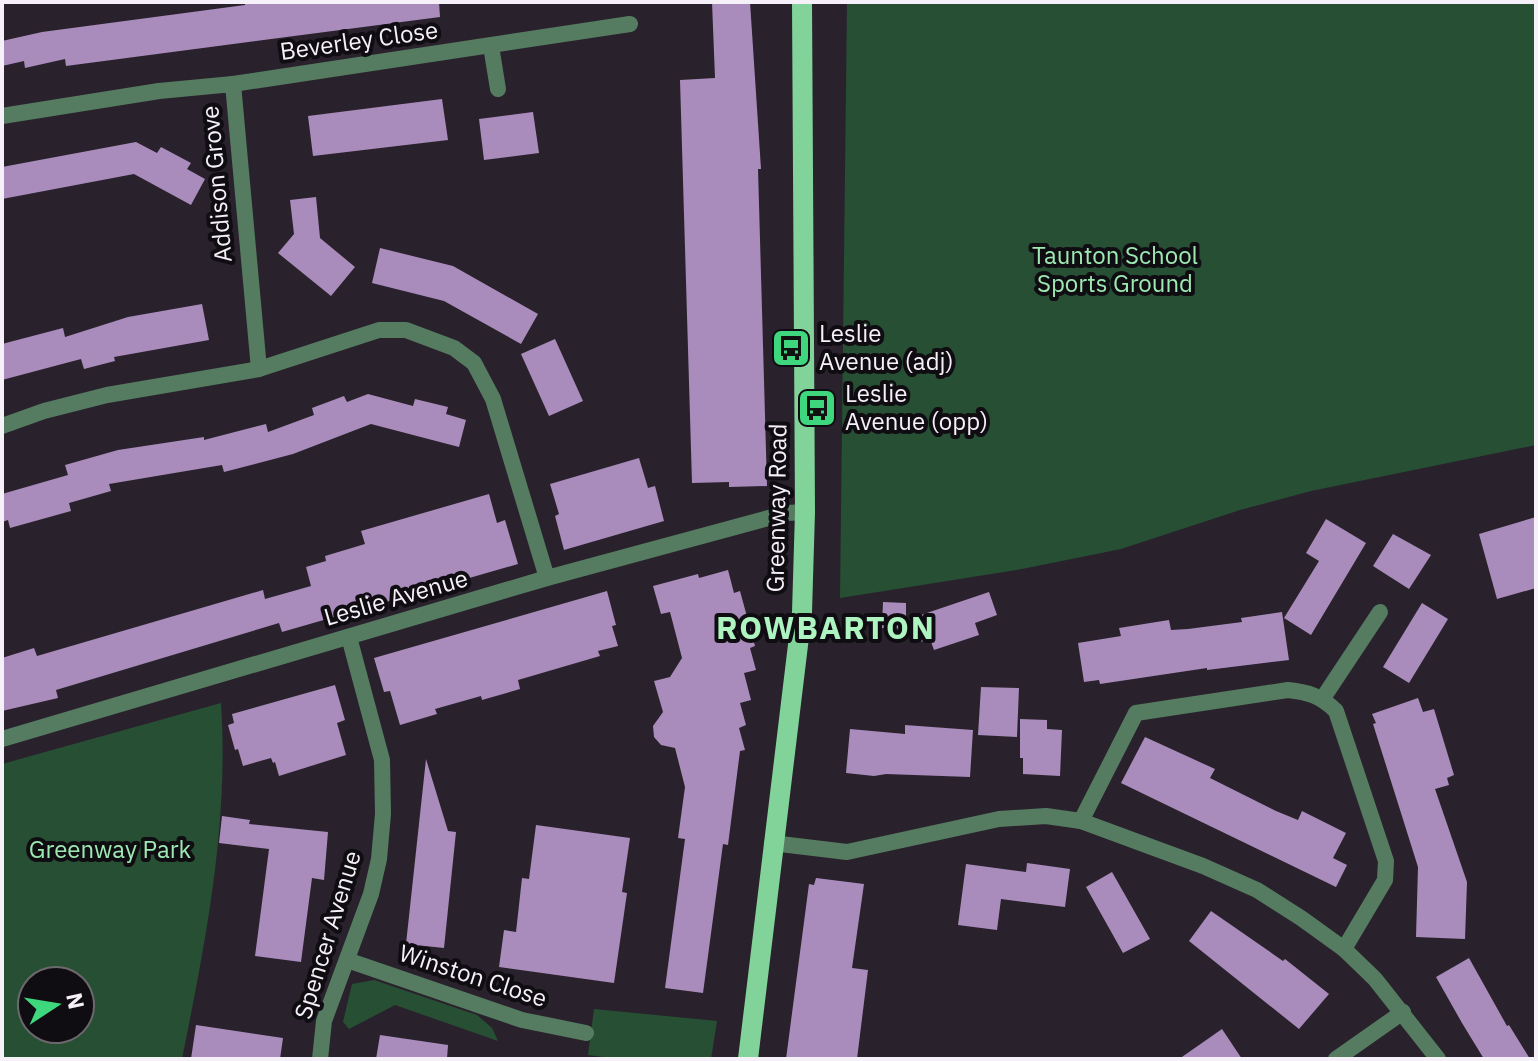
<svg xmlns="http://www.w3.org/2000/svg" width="1538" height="1061" viewBox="0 0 1538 1061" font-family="'IBM Plex Sans',sans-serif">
  <rect width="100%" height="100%" fill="#29222d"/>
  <g fill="#274f34" fill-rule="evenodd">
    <path d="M847 2H1536V445L1311 491 1240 510 1121 549 1022 569 840 598Z"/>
    <path d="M221 703C229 824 206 940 182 1059H2V764ZM32 981H80V1029H32Z"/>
    <path d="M374 980 477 1015 492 1028 498 1041 395 1005 349 1029 343 1022 352 984Z"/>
    <path d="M594 1009 717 1021 711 1059H618L588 1055Z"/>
  </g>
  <g fill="#a98cbb">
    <path d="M245 2H439L440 17 66 66 65 59 25 68 24 61 2 66V41L42 32 245 5Z"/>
    <path d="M712 2H750L761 169H758L767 486 729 487V482L692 483 680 80 715 78Z"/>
    <path d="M442 99 448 140 313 156 308 116Z"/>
    <path d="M533 112 539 153 484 160 479 119Z"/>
    <path d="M136 142 157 153 161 147 191 163 187 169 205 179 191 205 134 174 2 199V167Z"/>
    <path d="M316 197 320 238 355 267 331 296 278 253 294 234 290 200Z"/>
    <path d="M380 248 453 266 538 314 521 344 444 301 372 283Z"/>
    <path d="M202 304 209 340 114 357 115 361 84 369 81 359 2 380V344L63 328 65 337 128 317Z"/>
    <path d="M555 339 583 401 549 416 521 354Z"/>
    <path d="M368 394 413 406 415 399 448 407 446 414 466 420 459 447 371 424 293 454 224 472 222 465 109 484 111 491 69 503 71 511 10 528 8 520 2 522V494L68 475 65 465 118 450 204 437V440L266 424 268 432 314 415 312 408 344 396 347 402Z"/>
    <path d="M639 458 648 488 655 486 664 521 564 550 555 516 559 514 550 484Z"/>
    <path d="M489 494 497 523 505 520 518 564 282 632 279 623 56 690 58 698 2 711V658L34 648 37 656 263 590 265 599 311 586 306 567 326 561 325 556 365 544 361 531Z"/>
    <path d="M1536 517V588L1497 599 1479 534Z"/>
    <path d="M1326 519 1366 543 1311 635 1284 618 1319 561 1306 553Z"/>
    <path d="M1393 534 1431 555 1409 589 1373 566Z"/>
    <path d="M728 570 734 593 740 591 755 646 750 648 756 670 744 673 751 700 740 703 746 725 739 728 745 750 740 751 728 845 723 844 703 993 665 988 685 839 678 838 685 787 675 748 661 745 654 737 653 726 663 712 654 681 670 677 682 658 670 612 661 614 653 586 698 574 699 578Z"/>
    <path d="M607 591 616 625 612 626 618 646 598 651 600 656 518 680 520 689 482 700 481 696 435 709 437 714 400 725 390 691 384 692 374 658Z"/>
    <path d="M989 592 997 615 975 623 979 635 934 650 930 639 917 643 909 619Z"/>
    <path d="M883 602 906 603V629L882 628Z"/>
    <path d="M1422 603 1448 619 1409 683 1383 667Z"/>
    <path d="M1282 612 1289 660 1207 670V668L1100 684 1099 680 1084 682 1078 643 1121 636 1119 628 1169 620 1171 630 1188 629 1242 622 1241 618Z"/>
    <path d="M335 685 345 720 337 723 346 755 279 776 275 762 273 763 271 758 243 766 238 749 235 750 228 725 234 723 232 714Z"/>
    <path d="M981 687 1019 688 1017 737 978 735Z"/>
    <path d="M1418 698 1423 712 1434 709 1454 775 1447 778 1449 785 1435 789 1467 882 1465 939 1416 937 1418 867 1373 724 1376 723 1372 714Z"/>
    <path d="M1020 719 1047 720V729L1062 730 1060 776 1023 774V758H1020Z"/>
    <path d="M905 725 973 730 970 777 886 774 874 776 846 773 850 729 905 734Z"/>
    <path d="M1145 737 1215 769 1210 778 1276 811 1298 820 1302 811 1346 833 1333 858 1347 865 1336 887 1121 783Z"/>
    <path d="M426 759 448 831 456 832 444 948 406 944Z"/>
    <path d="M222 816 250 820 249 824 328 832 324 880 312 878 301 962 255 956 269 849 219 843Z"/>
    <path d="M536 825 630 838 622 892 627 893 614 983 499 967 504 930 516 932 522 878 529 879Z"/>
    <path d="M1027 863 1070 869 1065 907 1001 899 997 930 958 925 966 864 1026 872Z"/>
    <path d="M1112 872 1150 939 1123 953 1086 887Z"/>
    <path d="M816 878 864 884 852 968 868 970 857 1059H786L809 884 814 885Z"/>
    <path d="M1211 911 1283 961 1285 959 1329 994 1299 1029 1189 941Z"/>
    <path d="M1469 958 1507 1026 1509 1025 1530 1059H1484L1462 1023 1436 977Z"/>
    <path d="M196 1025 283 1038 280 1059H191Z"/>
    <path d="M1222 1029 1242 1059H1179Z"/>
    <path d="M380 1035 448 1045 447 1059H376Z"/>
  </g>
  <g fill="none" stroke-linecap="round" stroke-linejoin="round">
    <g stroke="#557c60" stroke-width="16">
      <path d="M491 46 498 89"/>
      <path d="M233 84 630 24"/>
      <path d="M2 116 159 91 233 84 259 369"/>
      <path d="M2 426 44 411 107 395 259 369 379 330H406L454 348 474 363 493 399 547 578"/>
      <path d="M1323 698 1380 612"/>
      <path d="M2 739 547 578 787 513 805 512"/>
      <path d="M1081 821 1136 713 1288 690C1308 692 1321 696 1336 711L1386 861 1385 880 1344 949"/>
      <path d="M772 843 847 852 999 819 1046 816 1081 821 1203 866 1257 890 1301 918 1344 949 1375 979 1438 1059"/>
      <path d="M347 960 522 1020 586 1033"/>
      <path d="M320 1059 324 1021 371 894 379 859 383 814 382 760 349 637"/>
      <path d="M1336 1059 1403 1012"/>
    </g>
    <path stroke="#81d39a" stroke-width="20" d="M748 1059 802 612 805 512 802 2"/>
  </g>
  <defs>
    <g id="bus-square" transform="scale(2)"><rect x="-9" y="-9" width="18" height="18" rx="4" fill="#3ed77d" stroke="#100d12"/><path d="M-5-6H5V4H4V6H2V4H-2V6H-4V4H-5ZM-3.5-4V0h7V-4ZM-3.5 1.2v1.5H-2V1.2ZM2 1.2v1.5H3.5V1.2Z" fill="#111"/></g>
  </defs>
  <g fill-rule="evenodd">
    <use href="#bus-square" x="791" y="348"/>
    <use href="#bus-square" x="817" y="408"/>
  </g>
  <g text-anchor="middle" stroke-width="8" stroke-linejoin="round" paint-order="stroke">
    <g font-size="24" fill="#f6f1f9" stroke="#100d12">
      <text transform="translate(359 41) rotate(-8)" y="8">Beverley Close</text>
      <text transform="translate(217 184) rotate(-95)" y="8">Addison Grove</text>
      <text transform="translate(777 508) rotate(-89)" y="8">Greenway Road</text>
      <text transform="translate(396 598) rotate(-16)" y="8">Leslie Avenue</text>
      <text transform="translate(328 935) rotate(-73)" y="8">Spencer Avenue</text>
      <text transform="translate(473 976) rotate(18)" y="8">Winston Close</text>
    </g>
    <g font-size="24" fill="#9de9b3" stroke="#100d12">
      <text x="1115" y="264">Taunton School<tspan x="1115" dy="28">Sports Ground</tspan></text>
      <text x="110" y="858">Greenway Park</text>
    </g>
    <g font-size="24" fill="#f6f1f9" stroke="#100d12" text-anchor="start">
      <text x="819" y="342">Leslie<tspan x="819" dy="28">Avenue (adj)</tspan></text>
      <text x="845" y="402">Leslie<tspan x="845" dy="28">Avenue (opp)</tspan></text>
    </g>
    <g font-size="32" font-weight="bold" letter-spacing="2" fill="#adf4c1" stroke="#100d12">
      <text x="826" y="639">ROWBARTON</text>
    </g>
  </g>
  <rect width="1538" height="1061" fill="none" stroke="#f6f1f9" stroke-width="8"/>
  <g transform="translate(56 1005) rotate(78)"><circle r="38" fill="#100d12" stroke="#6c686e" stroke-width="2"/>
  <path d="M0-6L14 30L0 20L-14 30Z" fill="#3ed77d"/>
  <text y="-12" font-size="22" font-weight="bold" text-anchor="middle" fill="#f6f1f9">N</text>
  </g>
</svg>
